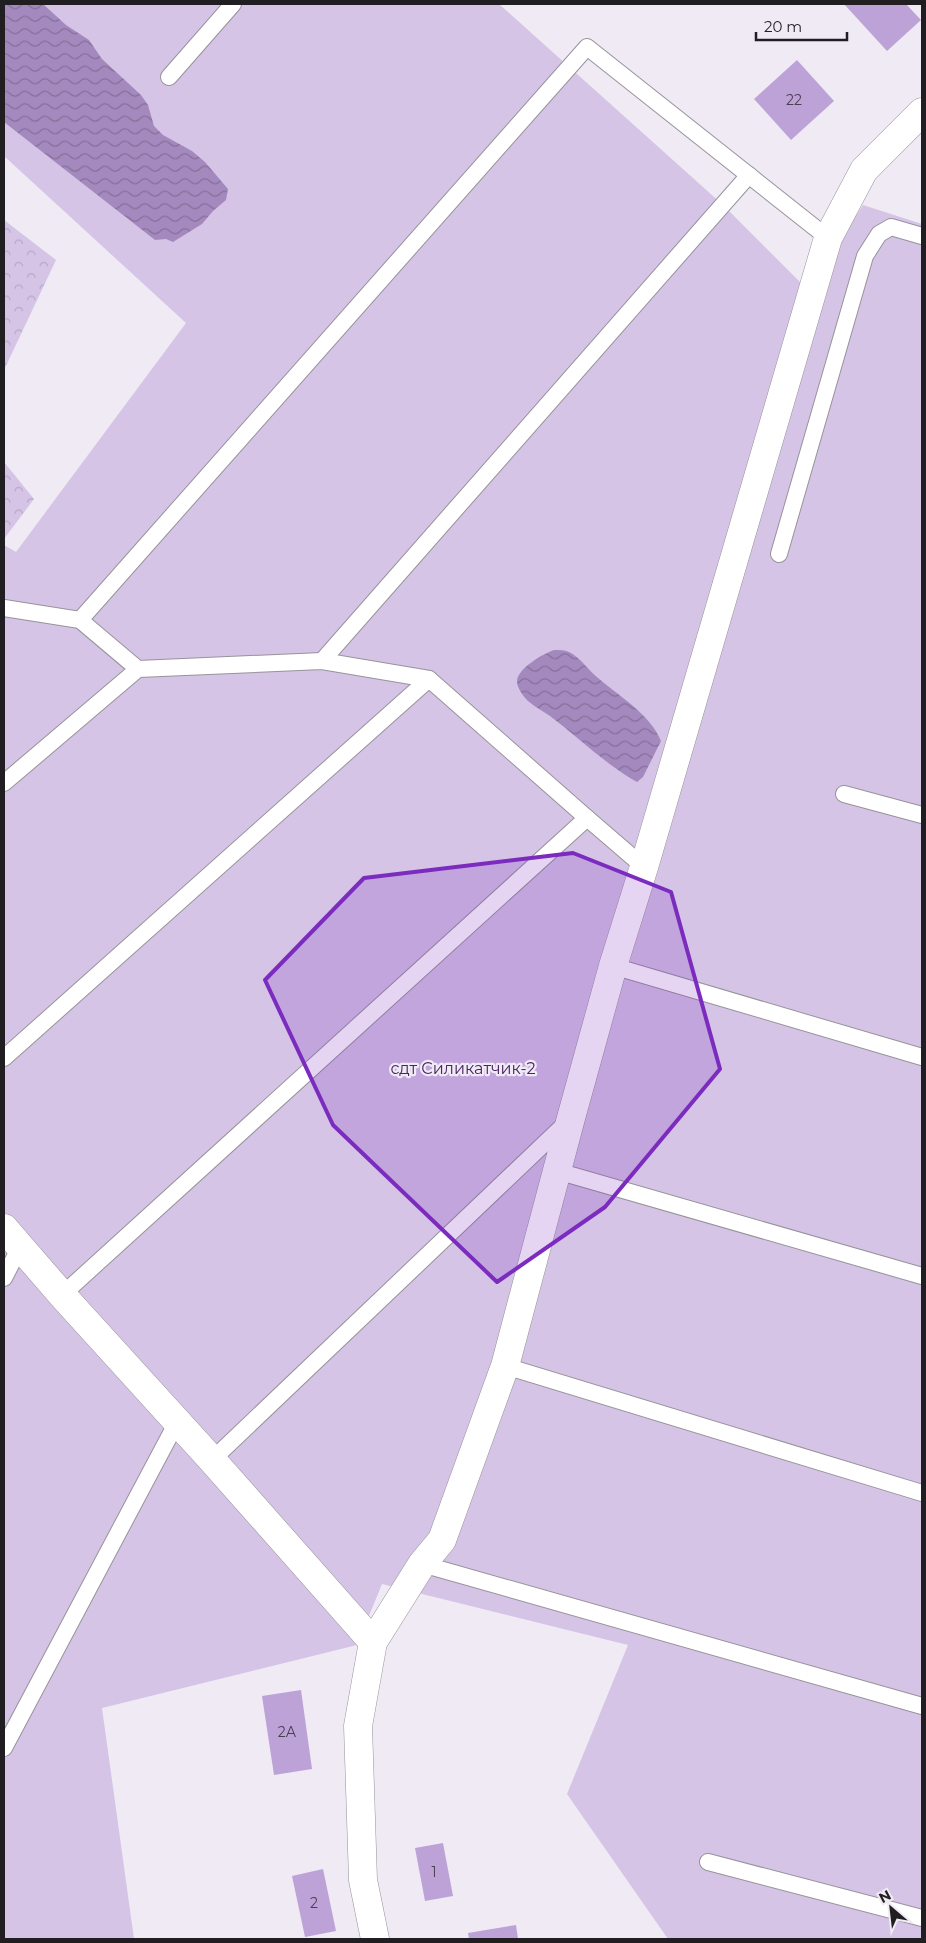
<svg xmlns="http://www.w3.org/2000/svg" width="926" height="1943" viewBox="0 0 926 1943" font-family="Montserrat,sans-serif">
  <defs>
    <pattern id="forest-crowns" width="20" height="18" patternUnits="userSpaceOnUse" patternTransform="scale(1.25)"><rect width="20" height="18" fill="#d5c4e6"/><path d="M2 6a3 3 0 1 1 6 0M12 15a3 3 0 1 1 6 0" fill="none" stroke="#b7a8c5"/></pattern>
    <pattern id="water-waves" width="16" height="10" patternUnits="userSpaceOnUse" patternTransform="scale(1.25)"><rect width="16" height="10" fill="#a489be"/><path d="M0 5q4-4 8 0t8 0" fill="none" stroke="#856f9a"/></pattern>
  </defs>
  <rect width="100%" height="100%" fill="#efeaf4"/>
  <path fill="#d5c4e6" d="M4 4H499L723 205 808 290 863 205 922 224V1939H668L567 1794 628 1645 382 1584 357 1645 102 1708 134 1939H4V545L16 552 186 323 4 156Z"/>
  <g fill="url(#forest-crowns)">
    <path d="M4 220 56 260 4 370Z"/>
    <path d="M4 462 34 499 4 539Z"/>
  </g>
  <g fill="url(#water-waves)">
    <path d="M4 4H43L66 25 89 40 102 59 141 95 148 105 154 126 163 135 192 151 205 162 228 189 226 200 213 211 202 224 173 242 166 239 155 240 4 122Z"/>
    <path d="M554 650C560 650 564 650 569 652 580 657 589 671 598 678 620 697 650 714 661 741L643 777 637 782C605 764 579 738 550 716 543 711 535 707 528 701 523 696 517 688 517 681 518 668 543 654 554 650Z"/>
  </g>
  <g fill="#bda2d8">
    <path d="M844 4H906L921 20 887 51Z"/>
    <path d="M797 60 834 101 791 140 754 99Z"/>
    <path d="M301 1690 312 1769 274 1775 262 1696Z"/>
    <path d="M443 1843 453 1896 425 1901 415 1848Z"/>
    <path d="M323 1869 336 1931 305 1937 292 1876Z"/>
    <path d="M516 1925 518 1939H469L468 1933Z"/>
  </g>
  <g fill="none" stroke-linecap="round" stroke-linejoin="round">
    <g stroke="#97939b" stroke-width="18">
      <g id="lane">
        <path d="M169 77 233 4"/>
        <path d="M779 554 865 256 879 234 891 227 922 236"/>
        <path d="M4 608 80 620 138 669"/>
        <path d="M80 620 587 47 828 238"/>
        <path d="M322 661 749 175"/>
        <path d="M4 783 138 669 322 661 429 679 587 818 644 867"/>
        <path d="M844 794 922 815"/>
        <path d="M613 966 922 1057"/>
        <path d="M4 1058 429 679"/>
        <path d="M557 1171 922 1276"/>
        <path d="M4 1278 20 1247"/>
        <path d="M62 1295 587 818"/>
        <path d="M505 1366 922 1493"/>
        <path d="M212 1460 567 1122"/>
        <path d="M422 1564 922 1706"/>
        <path d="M4 1748 177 1422"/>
        <path d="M708 1862 922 1918"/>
      </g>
    </g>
    <g stroke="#97939b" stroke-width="29">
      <g id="street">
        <path d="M4 1228 62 1295 212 1460 373 1642"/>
        <path d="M375 1939 363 1880 358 1726 373 1642 422 1564 442 1540 505 1366 571 1118 613 966 644 867 828 238 864 170 922 112"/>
      </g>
    </g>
    <use href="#lane" stroke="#fff" stroke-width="16"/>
    <use href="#street" stroke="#fff" stroke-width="28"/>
  </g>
  <path fill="#7b2cbf" fill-opacity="0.2" stroke="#7b2cbf" stroke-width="4" stroke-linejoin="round" d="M573 853 671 892 720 1069 605 1207 497 1282 333 1125 265 980 364 878Z"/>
  <g text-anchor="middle" stroke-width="4.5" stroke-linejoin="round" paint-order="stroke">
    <g font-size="14" fill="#473f4f">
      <text x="794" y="105">22</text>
      <text x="287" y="1737">2А</text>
      <text x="434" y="1877">1</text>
      <text x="314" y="1908">2</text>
    </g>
    <g font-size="16" fill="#492464" stroke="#efeaf4">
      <text x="463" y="1074">сдт Силикатчик-2</text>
    </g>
  </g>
  <rect width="926" height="1943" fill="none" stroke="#201e21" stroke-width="10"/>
  <g transform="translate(891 1908) rotate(332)" stroke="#efeaf4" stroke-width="4" paint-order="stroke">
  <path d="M0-4L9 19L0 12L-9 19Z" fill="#201e21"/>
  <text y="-8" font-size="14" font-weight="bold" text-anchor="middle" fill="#201e21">N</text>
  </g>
  <path d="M756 32v8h91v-8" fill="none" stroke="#201e21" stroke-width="2.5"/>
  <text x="764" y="32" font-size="15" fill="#201e21" stroke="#efeaf4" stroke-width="4" paint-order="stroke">20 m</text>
</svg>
